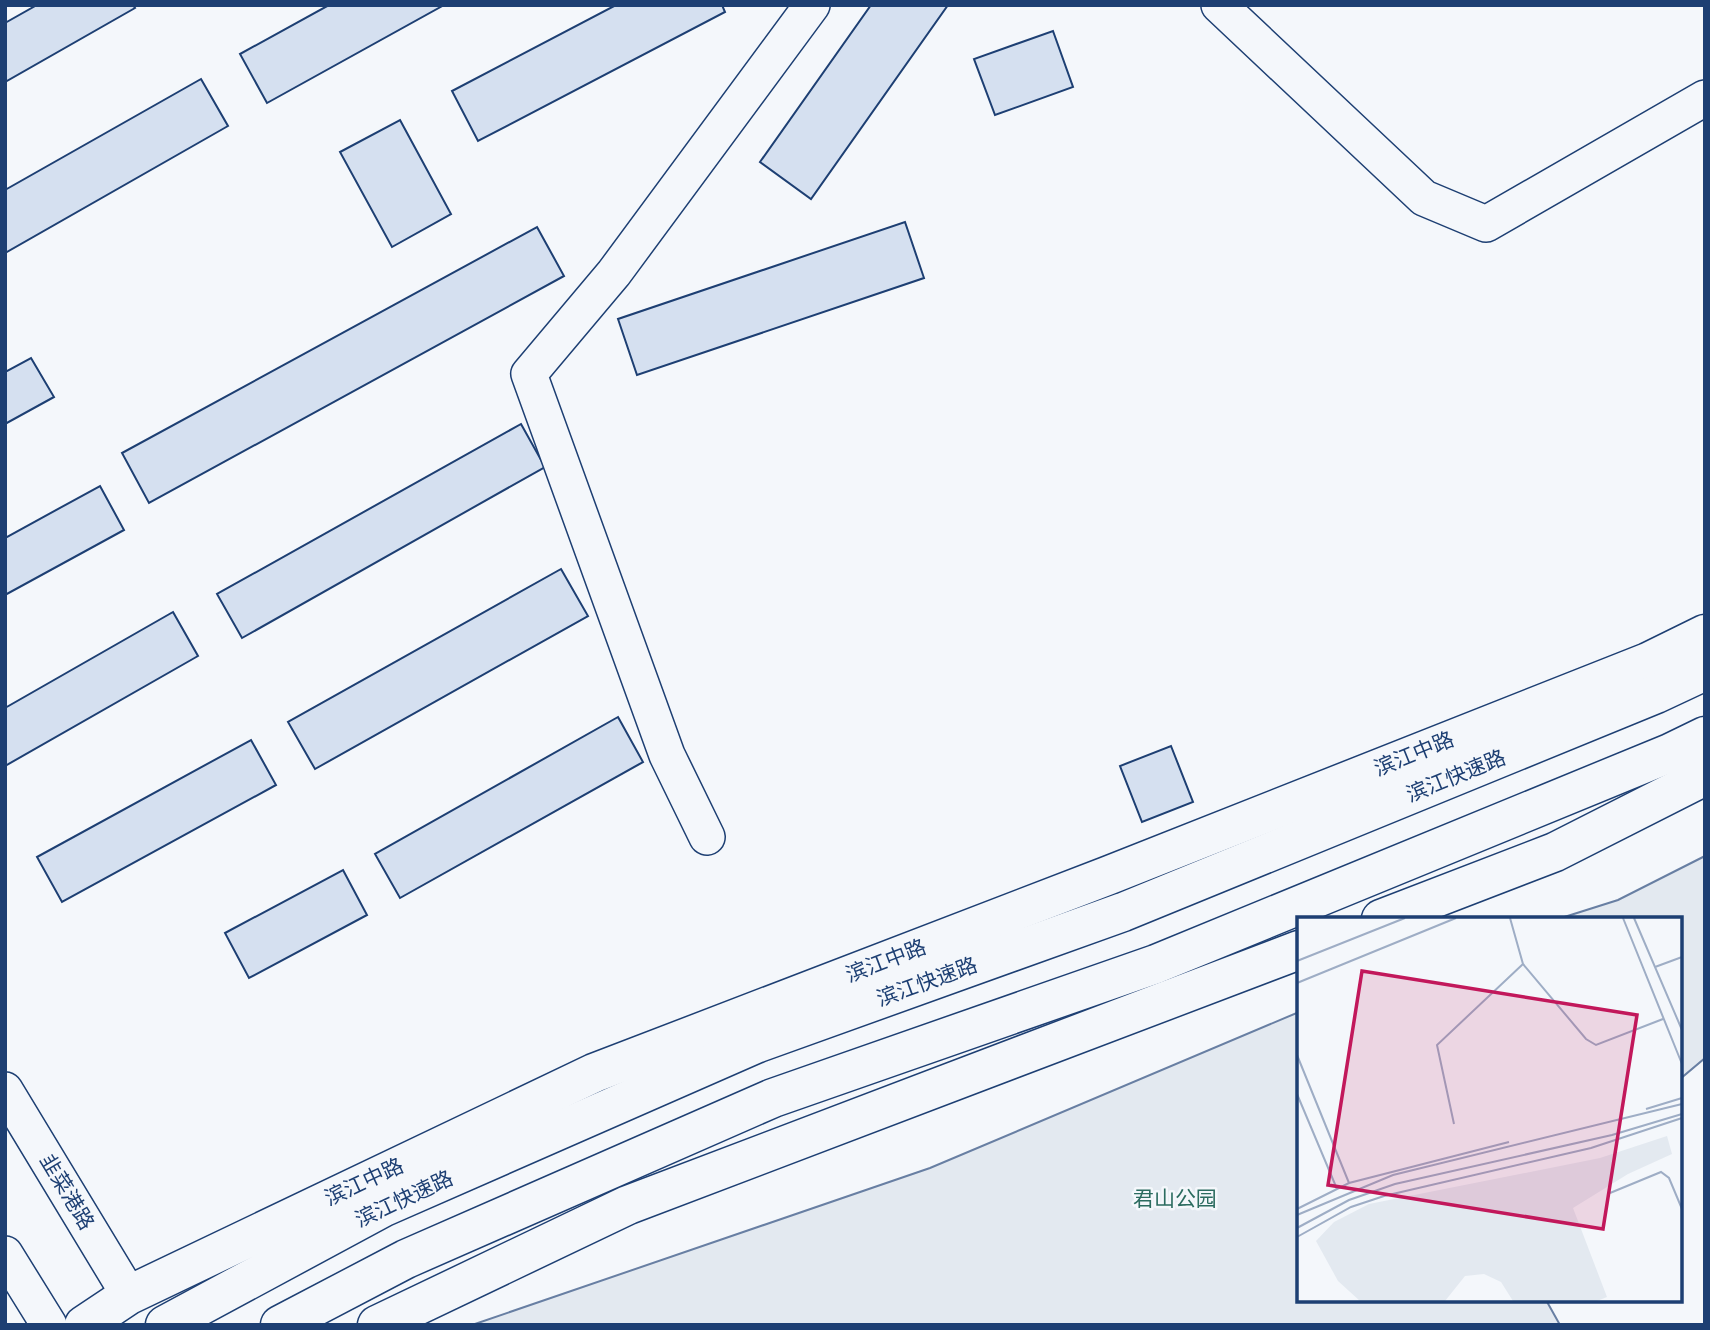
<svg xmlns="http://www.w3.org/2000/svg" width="1710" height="1330" viewBox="0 0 1710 1330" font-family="'Work Sans','Noto Sans SC',sans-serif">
  <rect width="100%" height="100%" fill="#f4f7fb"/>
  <g fill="#e3e9f0" stroke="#687fa3" stroke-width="2">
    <path d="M1705 856V1058L1680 1079V919H1558L1618 900Z"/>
    <path d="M1299 1012V1300H1546L1560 1325H472L930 1168Z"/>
  </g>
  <g fill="#d5e0f0" stroke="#1d3f73" stroke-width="2">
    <path d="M37 5H133L135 8 5 82V23Z"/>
    <path d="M329 5H444L267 103 240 54Z"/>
    <path d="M616 5H722L725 12 478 141 452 91Z"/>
    <path d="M871 5H948L811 199 760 162Z"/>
    <path d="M1053 31 1073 87 995 115 974 59Z"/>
    <path d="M201 79 228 126 5 253V190Z"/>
    <path d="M400 120 451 214 392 247 340 152Z"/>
    <path d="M905 222 924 278 637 375 618 319Z"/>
    <path d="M537 227 564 276 149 503 122 453Z"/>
    <path d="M31 358 54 397 5 424V372Z"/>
    <path d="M521 424 545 467 242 638 217 594Z"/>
    <path d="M100 486 124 530 5 595V538Z"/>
    <path d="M561 569 588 616 315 769 288 722Z"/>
    <path d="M173 612 198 656 5 766V708Z"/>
    <path d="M618 717 643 762 400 898 375 854Z"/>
    <path d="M251 740 276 785 62 902 37 857Z"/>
    <path d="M1171 746 1193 802 1142 822 1120 766Z"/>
    <path d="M343 870 367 915 249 978 225 933Z"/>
  </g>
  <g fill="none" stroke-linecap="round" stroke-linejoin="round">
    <g stroke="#1d3f73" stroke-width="38">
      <g id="minor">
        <path d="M1219 5 1424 198 1486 224 1705 98"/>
        <path d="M707 837 667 755 529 374 614 273 812 5"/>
        <path d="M5 1090 129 1295"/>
        <path d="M5 1254 49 1325"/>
      </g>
    </g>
    <g stroke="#1d3f73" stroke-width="41">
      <g id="major">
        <path d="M1381 919 1555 852 1705 776"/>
        <path d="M84 1325 129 1295 594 1073 1107 876 1648 662 1705 634"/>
        <path d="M377 1325 628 1205 1299 950"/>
      </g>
    </g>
    <g stroke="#1d3f73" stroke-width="41">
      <g id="highway">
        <path d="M165 1325 384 1207 758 1043 1123 912 1656 694 1705 671"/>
        <path d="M280 1325 406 1259 773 1098 1156 964 1670 753 1705 736"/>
      </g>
    </g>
    <use href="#minor" stroke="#f4f7fb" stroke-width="35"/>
    <use href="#major" stroke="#f4f7fb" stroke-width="38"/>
    <use href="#highway" stroke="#f4f7fb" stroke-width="38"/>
  </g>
  <g text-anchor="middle" stroke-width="5" stroke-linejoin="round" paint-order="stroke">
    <g font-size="21" fill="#1d3f73" stroke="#f4f7fb">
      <text transform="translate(1414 754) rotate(-22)" y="7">滨江中路</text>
      <text transform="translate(1456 776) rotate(-22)" y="7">滨江快速路</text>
      <text transform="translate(886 961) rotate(-21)" y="7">滨江中路</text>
      <text transform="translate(927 982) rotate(-20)" y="7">滨江快速路</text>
      <text transform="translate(364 1182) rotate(-25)" y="7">滨江中路</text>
      <text transform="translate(67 1192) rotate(59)" y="7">韭菜港路</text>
      <text transform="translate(404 1199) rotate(-25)" y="7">滨江快速路</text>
    </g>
    <g font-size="21" fill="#2c6c60" stroke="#f4f7fb">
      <text x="1175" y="1206">君山公园</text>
    </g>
  </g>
  <g transform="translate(1297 917)">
    <rect width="385" height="385" fill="#f4f7fb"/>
    <path d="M370 219 375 237 331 257 276 291 310 380 300 384H216L204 365 187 357 168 359 148 384H63L41 364 19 324 37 305 72 287 303 241Z" fill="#e3e9f0"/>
    <path fill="none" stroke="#9eadc5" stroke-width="2" d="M213 1 226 47 289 122 299 128 366 102M326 1 385 147M337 1 385 113M0 44 108 1M358 50 385 40M0 66 159 1M0 138 52 266M0 177 40 272M349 192 385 181M157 207 140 128 226 47M313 276 364 255 372 261 385 292M0 292 52 266 212 225M0 298 96 258 385 187M0 311 52 283 98 267 315 218 385 197M0 320 54 290 87 279 294 231 385 201"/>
    <path fill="#c2185b" fill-opacity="0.15" stroke="#c2185b" stroke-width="3.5" d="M65 54 340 98 306 312 31 268Z"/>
    <rect width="385" height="385" fill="none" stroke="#1d3f73" stroke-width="3.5"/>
  </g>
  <rect width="1710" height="1330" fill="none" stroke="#1d3f73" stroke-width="14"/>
</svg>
